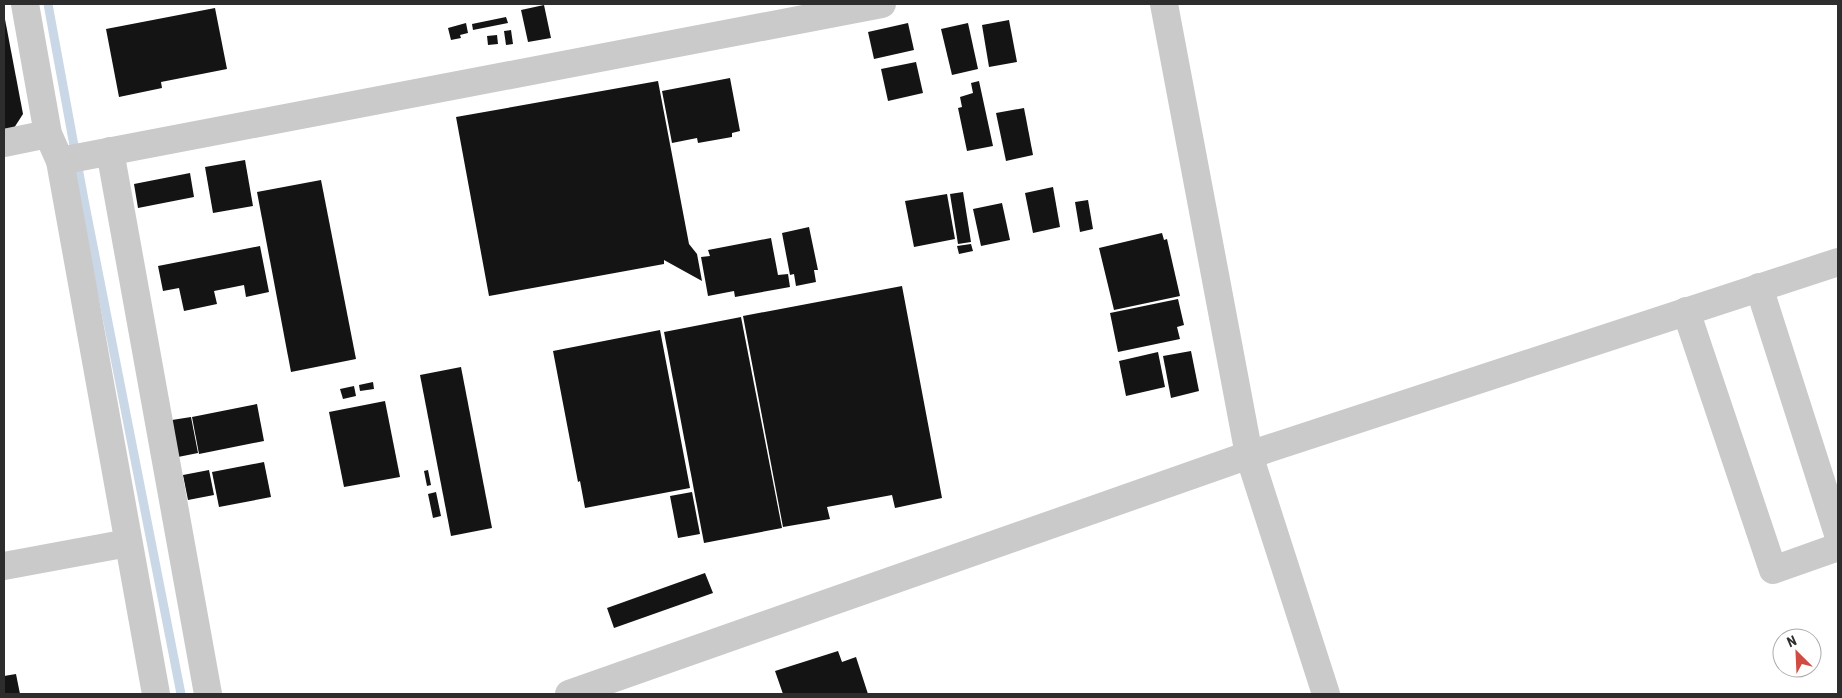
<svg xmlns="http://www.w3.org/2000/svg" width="1842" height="698" viewBox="0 0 1842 698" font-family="'Roboto Condensed',sans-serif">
  <rect width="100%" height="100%" fill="#fff"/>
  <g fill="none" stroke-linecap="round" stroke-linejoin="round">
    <path stroke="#cad7e7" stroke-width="9" d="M48 4 84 200 181 694"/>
  </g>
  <g fill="#141414">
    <path d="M544 5 551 38 528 42 521 10Z"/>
    <path d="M215 8 227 69 161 82 162 88 119 97 106 29Z"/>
    <path d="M4 14 23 114 14 128 4 130Z"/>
    <path d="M506 17 508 23 473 30 472 24Z"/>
    <path d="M1009 20 1017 62 989 67 982 25Z"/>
    <path d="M466 23 468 33 460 35 461 38 451 40 448 28Z"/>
    <path d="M908 23 914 50 874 59 868 32Z"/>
    <path d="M968 23 978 69 952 75 941 29Z"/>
    <path d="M511 30 513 44 506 45 504 31Z"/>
    <path d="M497 35 498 44 488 45 487 36Z"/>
    <path d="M916 62 923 93 888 101 881 69Z"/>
    <path d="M730 78 740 131 732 133V137L698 143 697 138 672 143 662 91Z"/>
    <path d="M658 81 689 244 697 254 702 281 664 260V264L489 296 456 117Z"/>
    <path d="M979 81 993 146 967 151 958 108 962 107 960 97 973 93 971 83Z"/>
    <path d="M1024 108 1033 155 1006 161 996 113Z"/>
    <path d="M245 160 253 206 213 213 205 167Z"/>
    <path d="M190 173 194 197 138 208 134 184Z"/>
    <path d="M321 180 356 359 291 372 257 192Z"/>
    <path d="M1053 187 1060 227 1033 233 1025 193Z"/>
    <path d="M963 192 971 242 958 244 950 194Z"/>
    <path d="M947 194 955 239 914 247 905 201Z"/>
    <path d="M1088 200 1093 229 1080 232 1075 202Z"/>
    <path d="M1002 203 1010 240 981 246 973 209Z"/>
    <path d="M809 227 818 270H814L816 282 796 286 794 274 790 275 782 233Z"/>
    <path d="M1162 233 1164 240 1167 239 1180 296 1114 310 1099 248Z"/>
    <path d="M771 238 778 275 788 274 790 287 735 297 734 291 708 296 701 257 710 256 708 250Z"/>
    <path d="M971 244 973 251 959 254 957 246Z"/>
    <path d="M260 246 269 292 246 297 244 285 214 291 217 304 184 311 179 288 163 291 158 266Z"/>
    <path d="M902 286 942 498 895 508 892 495 827 507 830 519 783 527 743 316Z"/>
    <path d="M1178 299 1184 325 1177 327 1180 339 1118 352 1110 313Z"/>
    <path d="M741 317 782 528 704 543 664 332Z"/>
    <path d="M660 330 690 488 585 508 580 481 578 482 553 351Z"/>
    <path d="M1191 351 1199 391 1171 398 1163 356Z"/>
    <path d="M1158 352 1165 387 1126 396 1119 361Z"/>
    <path d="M461 367 492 528 451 536 420 375Z"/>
    <path d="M373 382 374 389 360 391 359 385Z"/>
    <path d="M354 386 356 396 343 399 340 389Z"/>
    <path d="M385 401 400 477 344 487 329 412Z"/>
    <path d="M257 404 264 441 199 454 192 417Z"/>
    <path d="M191 417 198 453 178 457 172 420Z"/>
    <path d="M264 462 271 497 219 507 212 472Z"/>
    <path d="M209 470 214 495 188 500 183 475Z"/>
    <path d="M428 470 431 485 427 486 424 471Z"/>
    <path d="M436 492 441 516 433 518 428 494Z"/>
    <path d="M692 492 700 534 678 538 670 496Z"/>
    <path d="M705 573 713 593 614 628 607 608Z"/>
    <path d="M838 651 842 662 856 657 868 694H783L775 671Z"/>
    <path d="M16 674 20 694H4V676Z"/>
  </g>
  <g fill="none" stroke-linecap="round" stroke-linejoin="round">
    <g stroke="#cacaca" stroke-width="28">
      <path d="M25 4 48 134 60 161 156 694"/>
      <path d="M1164 4 1249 455 1326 694"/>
      <path d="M4 143 48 134"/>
      <path d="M110 151 208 694"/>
      <path d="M60 161 882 4"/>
      <path d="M1759 287 1838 534"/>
      <path d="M1686 311 1773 570 1838 547"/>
      <path d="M4 566 128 543"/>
      <path d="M569 694 1249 455 1838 262"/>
    </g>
  </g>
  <rect width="1842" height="698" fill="none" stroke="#2d2d2d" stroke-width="10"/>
  <g transform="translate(1797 653) rotate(336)"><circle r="24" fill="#ffffff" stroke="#ababab"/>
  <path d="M0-4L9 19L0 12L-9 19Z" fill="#d04c42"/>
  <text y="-8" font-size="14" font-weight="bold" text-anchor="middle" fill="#2d2d2d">N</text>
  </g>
</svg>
